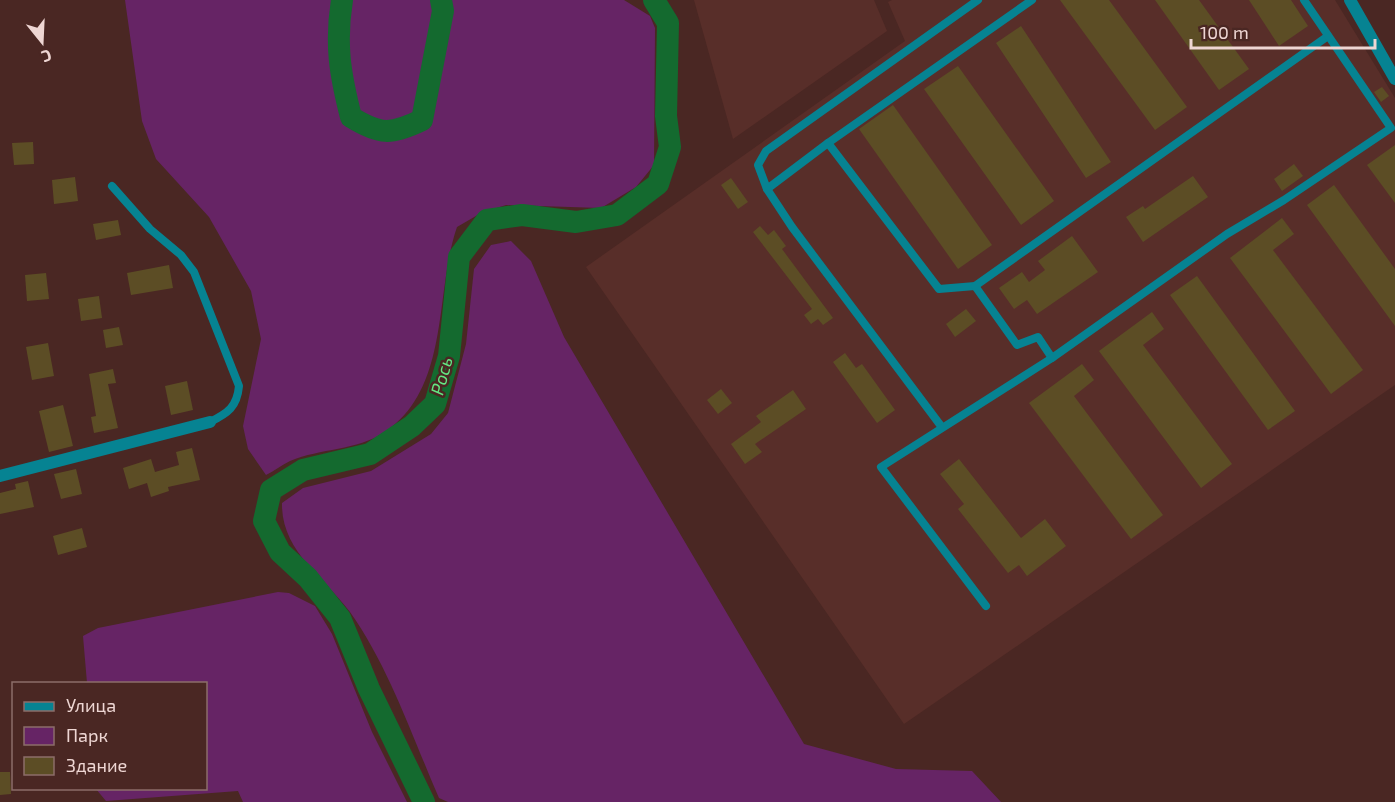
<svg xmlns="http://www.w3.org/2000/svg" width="1395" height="802" viewBox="0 0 1395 802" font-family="'Exo 2',sans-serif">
  <rect width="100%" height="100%" fill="#4a2723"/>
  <g fill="#582e29">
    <path d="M694 0H874L887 31 733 139Z"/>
    <path d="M892 0H1335L1395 98V385L904 724 586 267 905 41 888 2Z"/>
  </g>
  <g fill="#662465">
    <path d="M125 0H624L650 16 655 28 654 165 636 187 601 208 506 205 481 213 457 227C434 293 451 387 385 432 356 451 321 448 290 461 282 465 274 471 266 475L248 449 243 426 261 339 251 291 209 217 156 159 142 121Z"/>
    <path d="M511 241 531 261 564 337 804 744 896 769 972 771 1001 802H448L439 798C412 736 389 667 350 612 324 577 281 551 282 503L303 488 371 471 431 434 448 413 466 344 474 269 491 245Z"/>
    <path d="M278 592 289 593 315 606 332 634 372 732 407 802H243L238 791 106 801 96 789 206 788V684L87 683 83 636 98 628Z"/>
  </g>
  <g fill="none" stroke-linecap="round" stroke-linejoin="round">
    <g stroke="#146a2f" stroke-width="22">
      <path d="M342 0C335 44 340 74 351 117 380 135 391 135 422 120L443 11 441 0"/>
      <path d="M424 802 369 689 340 618 308 578 280 552 264 521 271 490 303 470 370 454 412 426 435 404 449 356 459 257 487 220 522 215 576 222 617 215 658 184 670 147 666 116 668 23 654 0"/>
    </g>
  </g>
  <g fill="#5c4d25">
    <path d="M1060 0H1109L1187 107 1155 130Z"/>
    <path d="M1155 0H1199L1249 69 1219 90Z"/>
    <path d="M1249 0H1291L1308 26 1279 46Z"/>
    <path d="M1021 26 1111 162 1086 178 996 43Z"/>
    <path d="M958 66 1054 201 1021 225 924 89Z"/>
    <path d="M1382 87 1389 96 1381 102 1374 92Z"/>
    <path d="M893 105 992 245 958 269 859 129Z"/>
    <path d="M33 142 34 164 14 165 12 143Z"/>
    <path d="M1395 145V203L1367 165Z"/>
    <path d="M1294 164 1303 176 1282 191 1274 179Z"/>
    <path d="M1193 176 1208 197 1143 242 1126 217 1143 206 1145 209Z"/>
    <path d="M75 177 78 201 54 204 52 180Z"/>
    <path d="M731 178 748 202 738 209 721 185Z"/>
    <path d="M1334 185 1395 269V326L1307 205Z"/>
    <path d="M1282 218 1294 234 1273 250 1363 370 1331 394 1230 258Z"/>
    <path d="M118 220 121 235 96 240 93 224Z"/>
    <path d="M760 226 768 235 774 230 786 246 782 249 833 318 823 325 818 319 811 324 804 315 812 309 753 232Z"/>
    <path d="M1072 236 1098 272 1037 314 1027 300 1014 309 999 288 1022 272 1029 282 1045 270 1038 261Z"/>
    <path d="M169 265 173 288 131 295 127 273Z"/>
    <path d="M46 273 49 299 27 301 25 275Z"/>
    <path d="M1197 276 1295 411 1268 430 1170 295Z"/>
    <path d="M99 296 102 318 81 321 78 299Z"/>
    <path d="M966 309 976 321 955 337 946 324Z"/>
    <path d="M1152 312 1164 329 1143 345 1232 464 1201 488 1099 351Z"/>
    <path d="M119 327 123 345 106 348 103 330Z"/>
    <path d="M48 343 54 376 32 380 26 347Z"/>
    <path d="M845 353 856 368 862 364 895 410 877 423 833 362Z"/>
    <path d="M1082 364 1094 380 1074 396 1163 515 1131 539 1029 403Z"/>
    <path d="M113 369 116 383 108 384 118 428 94 433 91 417 96 416 89 374Z"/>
    <path d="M187 381 193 410 171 415 165 386Z"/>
    <path d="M721 389 732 403 718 414 707 400Z"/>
    <path d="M793 390 806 409 755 444 762 452 745 464 731 444 761 422 756 416Z"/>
    <path d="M63 405 73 446 49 452 39 411Z"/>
    <path d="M192 448 200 480 168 487 169 491 151 497 147 483 129 489 123 468 151 459 155 472 179 465 176 452Z"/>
    <path d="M959 459 1021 538 1045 519 1066 546 1027 576 1019 565 1008 573 958 509 964 504 940 474Z"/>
    <path d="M76 469 82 494 61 499 54 474Z"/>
    <path d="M28 481 34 507 0 514V493L16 489 15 484Z"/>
    <path d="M82 528 87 547 58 555 53 536Z"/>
    <path d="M0 772H10L11 794 0 795Z"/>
  </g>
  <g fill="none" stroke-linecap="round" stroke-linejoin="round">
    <g stroke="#068392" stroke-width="8">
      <path d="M828 143 939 289 975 286"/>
      <path d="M112 186 150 229 181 255 194 272 239 386C237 407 228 413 210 422"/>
      <path d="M767 189 828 143 1032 0"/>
      <path d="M1052 358 1038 337 1017 345 975 286 1328 36"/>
      <path d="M941 426 792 227 767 189 758 165 766 151 978 0"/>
      <path d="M986 606 881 467 1052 358 1227 234 1284 200 1391 128 1304 0"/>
    </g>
    <g stroke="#068392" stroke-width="12">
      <path d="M1350 0 1395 79"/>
      <path d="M0 476 210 422"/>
    </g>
  </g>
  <g text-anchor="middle" stroke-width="5" stroke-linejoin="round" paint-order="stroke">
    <g font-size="18" font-style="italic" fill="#63e783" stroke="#4a2723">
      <text transform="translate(442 376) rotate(-75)" y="6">Рось</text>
    </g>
  </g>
  <rect x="12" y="682" width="195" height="108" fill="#4a2723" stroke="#8c6d69" stroke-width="1.5"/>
  <rect x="24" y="702" width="30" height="9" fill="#068392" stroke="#8c6d69" stroke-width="1.5"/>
  <text x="66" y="712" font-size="18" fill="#eed6d3">Улица</text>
  <rect x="24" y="727" width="30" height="18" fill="#662465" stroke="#8c6d69" stroke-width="1.5"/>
  <text x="66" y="742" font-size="18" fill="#eed6d3">Парк</text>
  <rect x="24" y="757" width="30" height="18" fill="#5c4d25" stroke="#8c6d69" stroke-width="1.5"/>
  <text x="66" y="772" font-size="18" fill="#eed6d3">Здание</text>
  <g transform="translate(42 42) rotate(162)" stroke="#4a2723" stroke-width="4.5" paint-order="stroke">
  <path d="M0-4.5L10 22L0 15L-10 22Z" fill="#eed6d3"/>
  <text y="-9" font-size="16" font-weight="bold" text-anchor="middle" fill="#eed6d3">С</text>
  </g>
  <path d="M1191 39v9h184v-9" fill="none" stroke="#eed6d3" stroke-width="3"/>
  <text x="1200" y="39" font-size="18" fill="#eed6d3" stroke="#4a2723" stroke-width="4.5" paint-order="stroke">100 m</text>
</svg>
